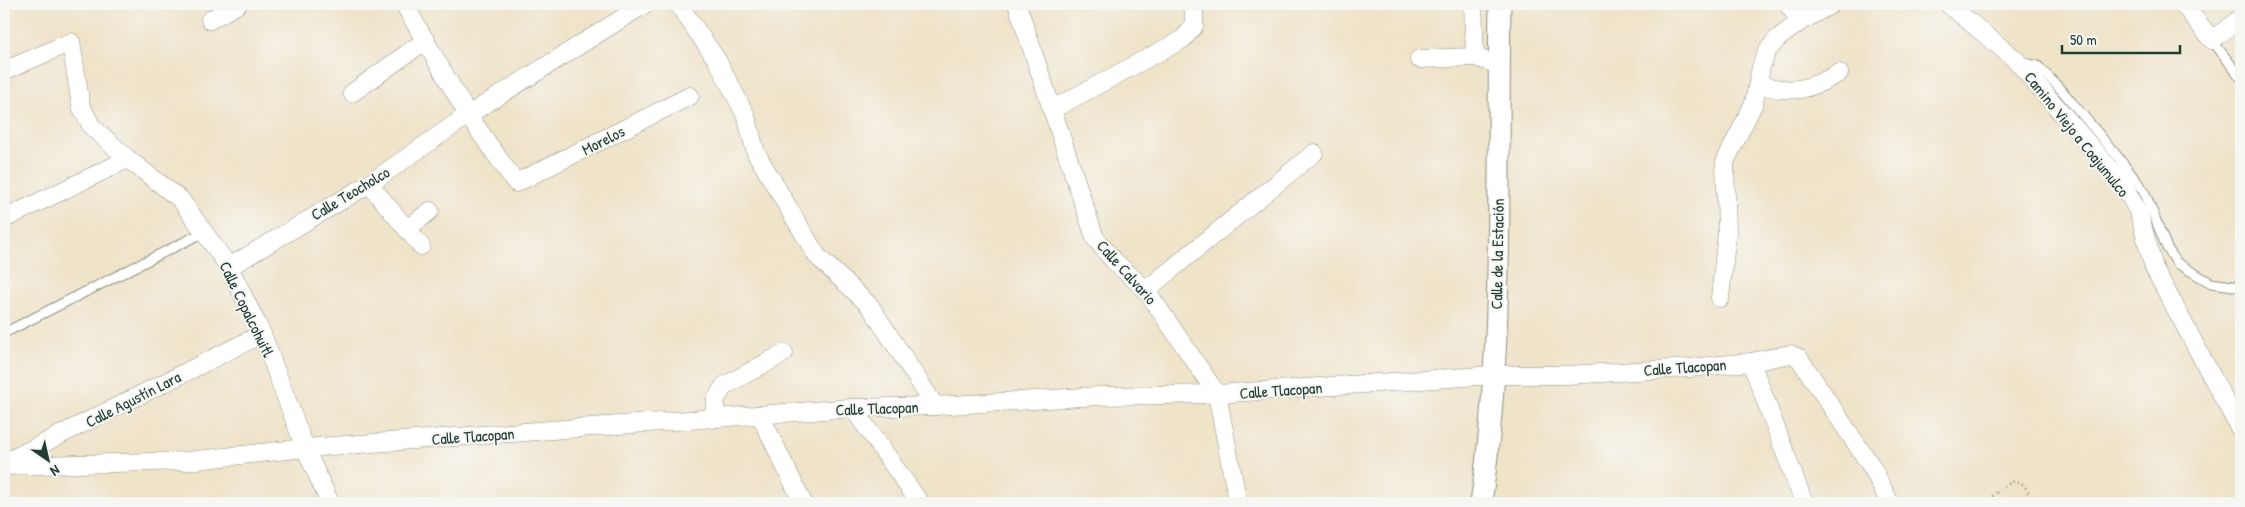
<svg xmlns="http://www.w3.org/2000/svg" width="2245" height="507" viewBox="0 0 2245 507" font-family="'Patrick Hand',sans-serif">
  <rect width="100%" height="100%" fill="#f6f6f2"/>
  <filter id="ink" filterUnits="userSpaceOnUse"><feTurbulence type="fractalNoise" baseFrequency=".02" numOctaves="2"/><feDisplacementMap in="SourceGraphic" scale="10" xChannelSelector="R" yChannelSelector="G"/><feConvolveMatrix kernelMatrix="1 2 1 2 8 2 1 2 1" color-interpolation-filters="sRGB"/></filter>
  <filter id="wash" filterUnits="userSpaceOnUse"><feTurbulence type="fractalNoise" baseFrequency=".0096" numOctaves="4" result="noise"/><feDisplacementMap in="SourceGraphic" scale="20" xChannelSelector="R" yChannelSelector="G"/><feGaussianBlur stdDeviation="1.12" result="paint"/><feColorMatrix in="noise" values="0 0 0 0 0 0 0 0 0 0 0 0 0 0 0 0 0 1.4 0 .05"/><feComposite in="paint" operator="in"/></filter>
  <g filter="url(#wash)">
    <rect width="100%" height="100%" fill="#efe3c8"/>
  </g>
  <g filter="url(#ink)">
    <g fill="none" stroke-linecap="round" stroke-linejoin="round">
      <g stroke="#87907e" stroke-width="11">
        <g id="service">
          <path d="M2212 40 2241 78"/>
          <path d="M2022 62 2038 66 2064 93 2118 157 2144 191 2167 248 2177 263 2211 283 2241 287"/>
          <path d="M4 333 204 232"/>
        </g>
      </g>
      <g stroke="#87907e" stroke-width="19">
        <g id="minor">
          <path d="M404 4 468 115 516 183 690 96"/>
          <path d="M678 4 717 60 746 116 756 153 817 256 870 306 935 406"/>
          <path d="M1017 4 1095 238 1114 261 1146 290 1217 394 1238 503"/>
          <path d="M1473 4 1475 57 1499 65"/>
          <path d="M1788 4 1800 22"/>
          <path d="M1948 4 2016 60 2123 184 2139 213 2154 268 2241 431"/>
          <path d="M2183 4 2212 40 2241 18"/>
          <path d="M210 20 238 4"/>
          <path d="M1419 59 1475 57"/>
          <path d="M4 71 71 42 81 106 92 127 128 159 181 200 229 267 262 334 305 448 330 503"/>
          <path d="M1758 84C1792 94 1808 91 1839 73"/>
          <path d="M352 93 426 40"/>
          <path d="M1053 109 1183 39 1194 26V4"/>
          <path d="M369 184 421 246"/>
          <path d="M4 219 128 159"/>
          <path d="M407 229 430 211"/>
          <path d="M229 267 369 184 468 115 645 4"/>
          <path d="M1146 290 1314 153"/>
          <path d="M1720 298 1727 232 1725 162 1754 103 1761 67 1767 51 1777 39 1800 22 1832 4"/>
          <path d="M1751 362 1804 503"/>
          <path d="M853 408 920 503"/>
          <path d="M760 415 803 503"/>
          <path d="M713 419 716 399 724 386 784 353"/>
          <path d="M4 463 262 334"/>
          <path d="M4 466 188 461 305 448 853 408 935 406 1099 396 1217 394 1494 375H1566L1689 368 1751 362 1790 354 1799 358 1873 469 1890 503"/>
        </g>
      </g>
      <g stroke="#87907e" stroke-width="23">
        <path id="tertiary" d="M1481 503C1505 338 1497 170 1500 4"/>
      </g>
      <path stroke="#87907e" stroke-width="3" stroke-dasharray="1 4" stroke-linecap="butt" d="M1985 503 2003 487 2014 481 2023 484 2034 503"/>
      <use href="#service" stroke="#fff" stroke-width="9"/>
      <use href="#minor" stroke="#fff" stroke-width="18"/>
      <use href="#tertiary" stroke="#fff" stroke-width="21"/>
    </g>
  </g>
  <g text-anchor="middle" stroke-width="4" stroke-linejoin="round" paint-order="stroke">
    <g font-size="16" fill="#1f3d34" stroke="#f6f6f2">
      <text transform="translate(2077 134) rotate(51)" y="6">Camino Viejo a Coajumulco</text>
      <text transform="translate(603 140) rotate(-27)" y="6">Morelos</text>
      <text transform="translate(350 193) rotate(-31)" y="6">Calle Teocholco</text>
      <text transform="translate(1497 254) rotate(-89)" y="6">Calle de la Estación</text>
      <text transform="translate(1127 272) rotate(48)" y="6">Calle Calvario</text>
      <text transform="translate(247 309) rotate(64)" y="6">Calle Copalcohuitl</text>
      <text transform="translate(1685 367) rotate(-4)" y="6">Calle Tlacopan</text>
      <text transform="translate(1281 390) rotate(-4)" y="6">Calle Tlacopan</text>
      <text transform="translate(133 399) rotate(-27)" y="6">Calle Agustín Lara</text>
      <text transform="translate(877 408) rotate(-2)" y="6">Calle Tlacopan</text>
      <text transform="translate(473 436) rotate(-4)" y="6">Calle Tlacopan</text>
    </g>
  </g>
  <rect width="2245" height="507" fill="none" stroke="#f6f6f2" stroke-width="20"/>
  <g transform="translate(48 460) rotate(146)" stroke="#f6f6f2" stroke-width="4" paint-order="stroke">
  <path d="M0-4L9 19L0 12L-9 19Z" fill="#1f3d34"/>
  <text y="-8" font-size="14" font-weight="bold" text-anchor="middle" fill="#1f3d34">N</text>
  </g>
  <path d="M2062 45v8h118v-8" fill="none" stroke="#1f3d34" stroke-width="2.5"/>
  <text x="2070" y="45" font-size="15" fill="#1f3d34" stroke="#f6f6f2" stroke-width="4" paint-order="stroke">50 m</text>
</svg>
